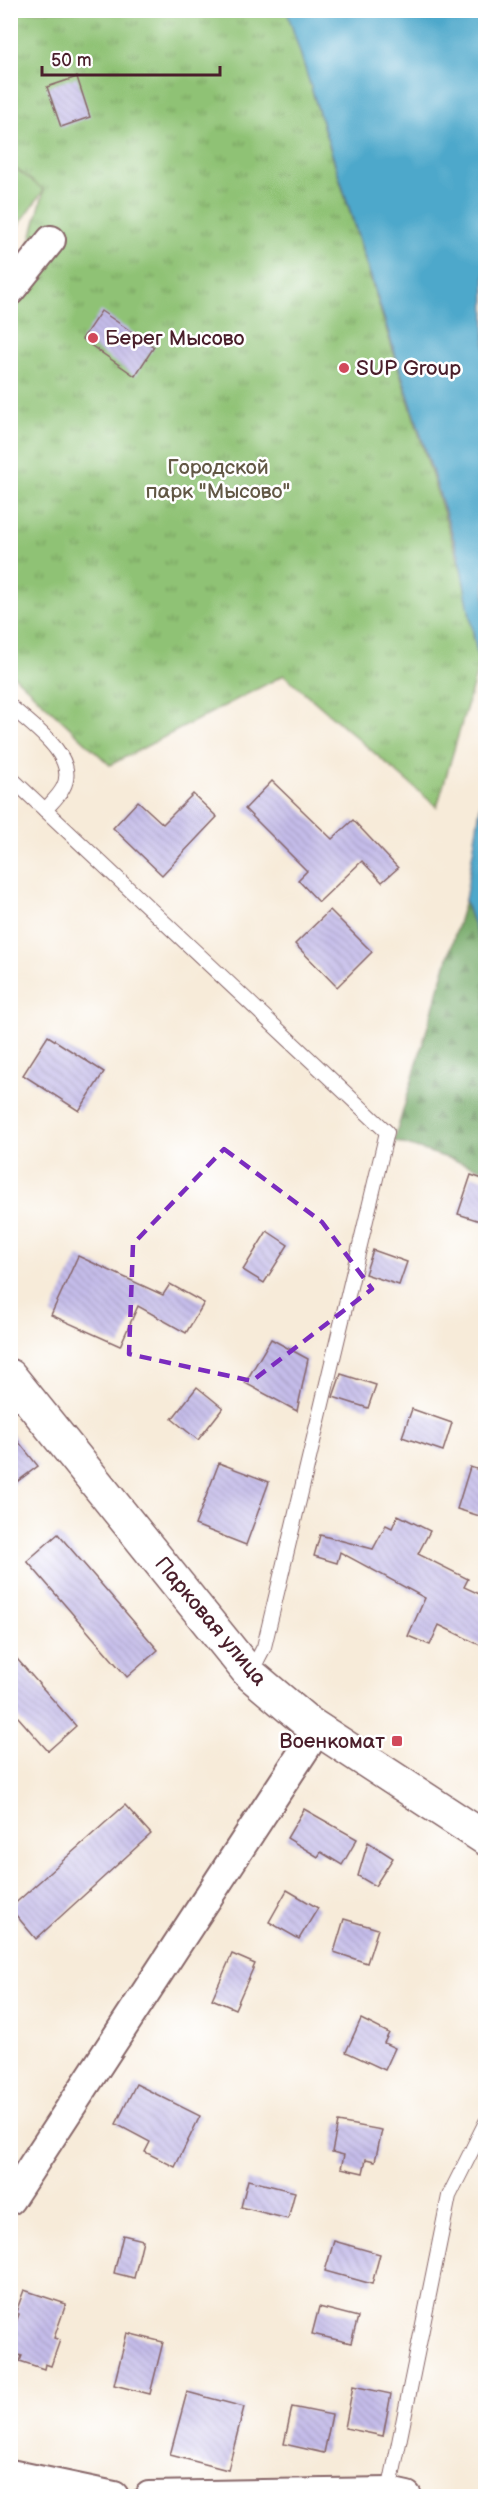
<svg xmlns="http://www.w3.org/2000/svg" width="496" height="2507" viewBox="0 0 496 2507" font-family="'Balsamiq Sans',sans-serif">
  <defs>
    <pattern id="forest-firs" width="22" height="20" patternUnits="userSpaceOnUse" patternTransform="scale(1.5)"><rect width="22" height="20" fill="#73a866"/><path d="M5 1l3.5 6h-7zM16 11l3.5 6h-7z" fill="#608854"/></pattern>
    <pattern id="park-tufts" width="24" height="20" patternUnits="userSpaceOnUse" patternTransform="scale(1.5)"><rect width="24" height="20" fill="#8fc274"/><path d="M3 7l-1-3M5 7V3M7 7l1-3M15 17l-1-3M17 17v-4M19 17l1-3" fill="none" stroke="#779d5f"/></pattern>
    <pattern id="building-back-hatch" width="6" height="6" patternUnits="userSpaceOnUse" patternTransform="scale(1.5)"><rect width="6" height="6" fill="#c4bce9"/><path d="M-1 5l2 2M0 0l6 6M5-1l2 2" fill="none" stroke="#aaa1c8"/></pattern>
  </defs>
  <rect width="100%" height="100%" fill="#fff"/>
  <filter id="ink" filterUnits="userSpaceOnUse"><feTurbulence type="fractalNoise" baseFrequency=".0167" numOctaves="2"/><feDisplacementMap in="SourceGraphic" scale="12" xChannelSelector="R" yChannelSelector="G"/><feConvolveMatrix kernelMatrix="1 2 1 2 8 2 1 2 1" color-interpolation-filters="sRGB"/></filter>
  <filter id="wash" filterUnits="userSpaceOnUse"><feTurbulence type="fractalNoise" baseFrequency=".008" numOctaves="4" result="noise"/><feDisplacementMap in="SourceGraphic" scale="24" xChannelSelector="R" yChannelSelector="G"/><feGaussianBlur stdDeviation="1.35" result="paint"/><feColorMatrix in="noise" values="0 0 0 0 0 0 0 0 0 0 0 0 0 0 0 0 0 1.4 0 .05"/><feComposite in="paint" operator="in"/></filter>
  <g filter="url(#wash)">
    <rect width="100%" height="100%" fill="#f7ebd9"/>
    <path fill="#8fc274" stroke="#6c7050" stroke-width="1.5" d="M11 165 44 190 11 236Z"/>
    <path fill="url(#forest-firs)" stroke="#5e6448" stroke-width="1.5" d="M465 900 485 958V1170L394 1141Z"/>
    <path fill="url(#park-tufts)" stroke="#6c7050" stroke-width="1.5" d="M10 11H287L462 572 479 665 437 807 284 675 110 765 11 673V313L44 190 11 165Z"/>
    <g fill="#4da8cb" stroke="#4c647b" stroke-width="1.5">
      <path d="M287 11H485V668L479 665 459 556Z"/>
      <path d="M485 778V958L465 900Z"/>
    </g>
    <g id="blocks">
      <g fill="url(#building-back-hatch)">
        <path d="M77 77 90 117 61 127 47 87Z"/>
        <path d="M101 311 154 347 135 376 82 339Z"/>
        <path d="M272 781 332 839 353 820 398 868 382 882 362 861 319 902 298 880 307 871 245 809Z"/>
        <path d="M193 794 217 817 162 875 113 828 138 801 163 824Z"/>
        <path d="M330 910 372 952 337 987 295 944Z"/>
        <path d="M48 1036 104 1072 79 1111 23 1075Z"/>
        <path d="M471 1175 486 1180V1223L458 1214Z"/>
        <path d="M267 1231 288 1245 264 1283 243 1270Z"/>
        <path d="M373 1250 407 1262 399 1285 365 1274Z"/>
        <path d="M78 1256 163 1295 170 1284 204 1303 186 1333 138 1306 120 1346 51 1315Z"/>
        <path d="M271 1339 308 1359 297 1411 245 1383Z"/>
        <path d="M341 1374 376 1385 368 1408 333 1397Z"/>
        <path d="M197 1387 223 1408 198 1440 172 1419Z"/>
        <path d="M412 1409 452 1423 443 1451 402 1437Z"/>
        <path d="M10 1431 38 1466 10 1487Z"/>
        <path d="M219 1463 269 1482 246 1545 195 1525Z"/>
        <path d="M470 1467 486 1472V1518L457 1509Z"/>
        <path d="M398 1515 430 1531 418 1554 468 1579 464 1587 486 1597V1648L439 1625 430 1645 408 1636 425 1598 340 1552 337 1563 314 1556 320 1535 373 1549 386 1525 392 1528Z"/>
        <path d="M58 1534 158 1650 127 1677 27 1561Z"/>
        <path d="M10 1651 76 1726 48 1751 10 1708Z"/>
        <path d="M125 1805 151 1834 36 1939 10 1908Z"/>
        <path d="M304 1809 357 1839 342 1865 321 1852 318 1857 287 1838Z"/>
        <path d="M368 1842 393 1858 375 1886 358 1876Z"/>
        <path d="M287 1890 318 1908 299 1939 269 1922Z"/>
        <path d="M344 1919 378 1929 367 1963 334 1952Z"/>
        <path d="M232 1954 255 1964 235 2009 212 1999Z"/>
        <path d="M361 2019 389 2033 384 2043 395 2048 385 2070 346 2052Z"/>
        <path d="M136 2084 200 2116 175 2167 145 2152 150 2142 116 2124Z"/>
        <path d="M338 2122 382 2130 375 2161 366 2159 363 2173 341 2168 344 2155 332 2152Z"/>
        <path d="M248 2180 295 2192 288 2219 241 2207Z"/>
        <path d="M123 2235 143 2240 134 2278 114 2273Z"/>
        <path d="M334 2241 380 2254 372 2284 325 2271Z"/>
        <path d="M24 2290 66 2304 54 2338 60 2340 51 2366 45 2364 44 2369 20 2361 22 2356 10 2352V2339L19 2314 16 2312Z"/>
        <path d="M319 2307 358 2317 351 2343 312 2334Z"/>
        <path d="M127 2333 163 2342 150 2394 114 2385Z"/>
        <path d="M353 2386 391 2394 383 2436 345 2428Z"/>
        <path d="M187 2392 244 2407 228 2470 170 2455Z"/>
        <path d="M292 2407 332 2415 324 2453 284 2444Z"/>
      </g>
    </g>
  </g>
  <g filter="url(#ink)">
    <use href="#blocks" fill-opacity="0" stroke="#876668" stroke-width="1.5"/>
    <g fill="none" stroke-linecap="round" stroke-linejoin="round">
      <g stroke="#876668" stroke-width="16">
        <g id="lane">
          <path d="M10 706C30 724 80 757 63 788 59 796 51 803 45 810"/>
          <path d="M10 777 387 1132 264 1647 250 1674"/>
          <path d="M389 2492 449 2196 486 2122"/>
        </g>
      </g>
      <g stroke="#876668" stroke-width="32">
        <g id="street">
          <path d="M10 291 51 240"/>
          <path d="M10 2200 318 1729"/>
          <path d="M10 2474 114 2496"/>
          <path d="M149 2496 389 2492 407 2496"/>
        </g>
      </g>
      <g stroke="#876668" stroke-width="36">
        <path id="secondary" d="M10 1376 250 1674 307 1722 486 1839"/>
      </g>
      <use href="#lane" stroke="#fff" stroke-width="14"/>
      <use href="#street" stroke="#fff" stroke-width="28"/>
      <use href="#secondary" stroke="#fff" stroke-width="33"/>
    </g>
  </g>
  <path fill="none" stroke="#7b2cbf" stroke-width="4.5" stroke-dasharray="12 8" stroke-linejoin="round" d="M224 1149 322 1222 372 1289 252 1381 129 1354 133 1244Z"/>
  <g fill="#d1495b" stroke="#fff" stroke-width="2">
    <circle cx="93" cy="338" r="6"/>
    <circle cx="344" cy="368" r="6"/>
    <rect x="391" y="1735" width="12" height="12" rx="3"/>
  </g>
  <g text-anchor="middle" stroke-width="5" stroke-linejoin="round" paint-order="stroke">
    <g font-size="21" fill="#4a1f2b" stroke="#fff" text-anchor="start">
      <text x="105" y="345">Берег Мысово</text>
      <text x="356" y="375">SUP Group</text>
      <text x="385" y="1748" text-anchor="end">Военкомат</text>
    </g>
    <g font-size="21" fill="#625845" stroke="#fff">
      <text x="218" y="474">Городской<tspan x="218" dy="24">парк "Мысово"</tspan></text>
    </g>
    <g font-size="21" fill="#4a1f2b" stroke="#fff">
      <text transform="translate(211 1621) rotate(50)" y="7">Парковая улица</text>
    </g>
  </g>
  <rect width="496" height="2507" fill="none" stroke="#fff" stroke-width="36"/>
  <path d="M42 66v9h178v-9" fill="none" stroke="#4a1f2b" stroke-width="3"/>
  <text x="51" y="66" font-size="18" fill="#4a1f2b" stroke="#ffffff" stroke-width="4.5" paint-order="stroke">50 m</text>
</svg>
